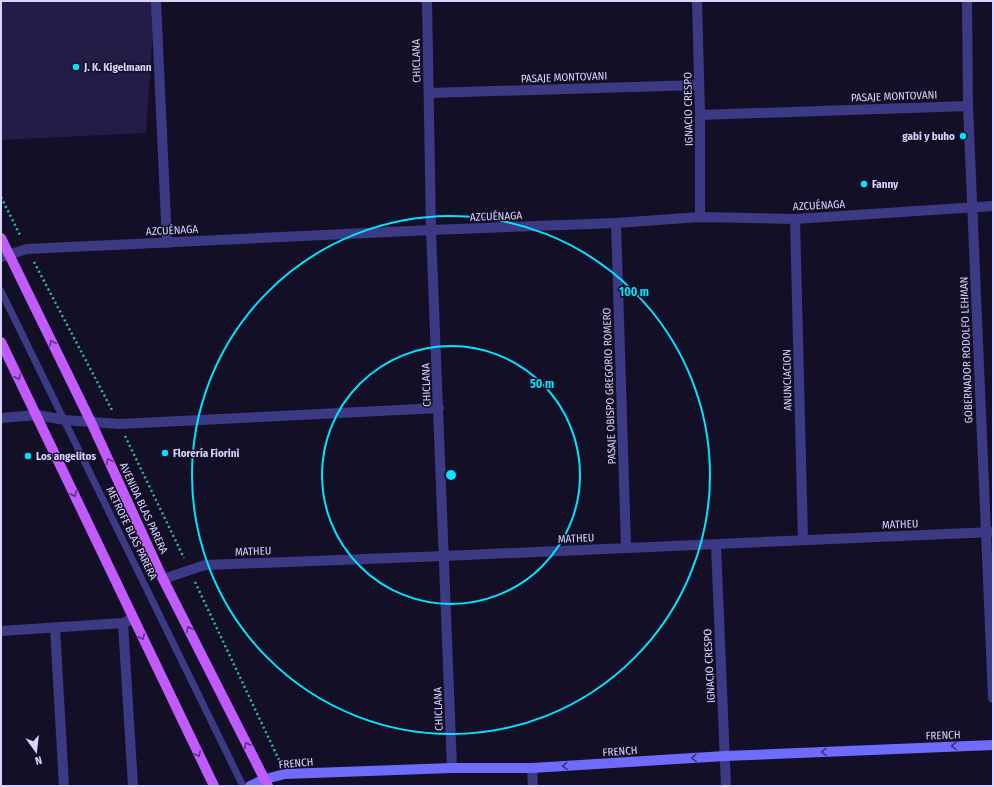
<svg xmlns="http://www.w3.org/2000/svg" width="994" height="787" viewBox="0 0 994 787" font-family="'Fira Sans Condensed',sans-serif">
  <rect width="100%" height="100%" fill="#130f26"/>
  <path fill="#241b47" d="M1 1H155L146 133 1 140Z"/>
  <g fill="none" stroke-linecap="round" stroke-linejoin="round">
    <g stroke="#2fb8b0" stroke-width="2.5" stroke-dasharray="2 3" stroke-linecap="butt">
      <path d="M1 197 21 237"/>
      <path d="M34 262 112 410"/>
      <path d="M125 436 184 558"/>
      <path d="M195 582 280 762"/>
    </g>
    <path stroke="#3d3a85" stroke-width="7" d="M1 291 243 786"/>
    <g stroke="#3d3a85" stroke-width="10">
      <path d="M156 1 167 243"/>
      <path d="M427 1 431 230 452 768"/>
      <path d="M697 1 700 115V217"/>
      <path d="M967 1 968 106 993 698"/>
      <path d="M429 93 699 85"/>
      <path d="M700 115 968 106"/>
      <path d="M795 219 803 540"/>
      <path d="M616 223 626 547"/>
      <path d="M1 257 27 249 431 230 616 223 700 217 795 219 993 206"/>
      <path d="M1 418 37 415 65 420 119 424 439 408"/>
      <path d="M716 545 726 786"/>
      <path d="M163 579 205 565 444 556 993 532"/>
      <path d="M123 623 133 786"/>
      <path d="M55 628 64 786"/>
      <path d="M1 631 123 623 128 621"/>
      <path d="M532 768 533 786"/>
    </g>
    <path stroke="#6f6bff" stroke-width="10" d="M250 786 265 779 285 774 452 768H532L725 756 993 745"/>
    <g stroke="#c25bff" stroke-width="10">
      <path d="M1 238 91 422 163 579 268 786"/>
      <path d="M1 342 214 786"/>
    </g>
  </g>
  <defs><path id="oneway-chevron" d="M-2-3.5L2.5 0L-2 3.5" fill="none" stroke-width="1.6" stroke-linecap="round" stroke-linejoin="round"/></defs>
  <g stroke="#623188">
    <use href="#oneway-chevron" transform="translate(52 343) rotate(-116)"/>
    <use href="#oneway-chevron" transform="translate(18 377) rotate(64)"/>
    <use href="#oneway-chevron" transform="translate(109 461) rotate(-115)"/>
    <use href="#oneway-chevron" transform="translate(74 494) rotate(65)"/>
    <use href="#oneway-chevron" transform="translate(189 629) rotate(-117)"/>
    <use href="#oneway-chevron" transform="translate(142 637) rotate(64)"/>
    <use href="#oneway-chevron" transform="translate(247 745) rotate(-117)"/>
    <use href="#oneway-chevron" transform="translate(198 754) rotate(64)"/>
  </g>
  <g stroke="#38347d">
    <use href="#oneway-chevron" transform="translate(954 746) rotate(178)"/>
    <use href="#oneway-chevron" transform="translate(824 752) rotate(178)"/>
    <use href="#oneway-chevron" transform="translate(694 758) rotate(176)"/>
    <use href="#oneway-chevron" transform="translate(565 766) rotate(176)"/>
  </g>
  <g fill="none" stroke="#00e5ff" stroke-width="2">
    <circle cx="451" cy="475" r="129"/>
    <circle cx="451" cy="475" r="259"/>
  </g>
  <g fill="#00e5ff" stroke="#130f26" stroke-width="1.5">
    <circle cx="76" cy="67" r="4"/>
    <circle cx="963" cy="136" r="4"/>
    <circle cx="864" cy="184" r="4"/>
    <circle cx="165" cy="453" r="4"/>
    <circle cx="28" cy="456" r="4"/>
  </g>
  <g text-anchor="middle" stroke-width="3" stroke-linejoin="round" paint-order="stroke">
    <g font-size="11" fill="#d9d4ff" stroke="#130f26">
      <text transform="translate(416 61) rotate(-91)" y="4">CHICLANA</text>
      <text transform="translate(564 77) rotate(-2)" y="4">PASAJE MONTOVANI</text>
      <text transform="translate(894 96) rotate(-2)" y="4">PASAJE MONTOVANI</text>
      <text transform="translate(688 109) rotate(-91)" y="4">IGNACIO CRESPO</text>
      <text transform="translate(819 205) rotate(-3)" y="4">AZCUÉNAGA</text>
      <text transform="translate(496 216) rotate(-2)" y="4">AZCUÉNAGA</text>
      <text transform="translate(172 230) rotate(-3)" y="4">AZCUÉNAGA</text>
      <text transform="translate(966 350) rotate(-92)" y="4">GOBERNADOR RODOLFO LEHMAN</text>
      <text transform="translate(787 380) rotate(-91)" y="4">ANUNCIACION</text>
      <text transform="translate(426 385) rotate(-92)" y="4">CHICLANA</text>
      <text transform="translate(609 386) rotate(-92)" y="4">PASAJE OBISPO GREGORIO ROMERO</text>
      <text transform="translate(144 508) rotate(65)" y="4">AVENIDA BLAS PARERA</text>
      <text transform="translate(900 524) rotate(-2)" y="4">MATHEU</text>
      <text transform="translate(132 533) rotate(64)" y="4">METROFE BLAS PARERA</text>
      <text transform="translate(576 538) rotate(-3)" y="4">MATHEU</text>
      <text transform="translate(253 551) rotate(-2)" y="4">MATHEU</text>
      <text transform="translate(709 666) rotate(-93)" y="4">IGNACIO CRESPO</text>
      <text transform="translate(438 709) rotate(-92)" y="4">CHICLANA</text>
      <text transform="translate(943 735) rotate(-2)" y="4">FRENCH</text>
      <text transform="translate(620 751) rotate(-4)" y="4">FRENCH</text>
      <text transform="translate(296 763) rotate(-5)" y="4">FRENCH</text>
    </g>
    <g font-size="11" font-weight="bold" fill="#d9d4ff" stroke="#130f26" text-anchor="start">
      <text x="84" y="71">J. K. Kigelmann</text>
      <text x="955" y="140" text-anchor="end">gabi y buho</text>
      <text x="872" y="188">Fanny</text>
      <text x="173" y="457">Florería Fiorini</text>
      <text x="36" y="460">Los angelitos</text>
    </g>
  </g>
  <circle cx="451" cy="475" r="6" fill="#00e5ff" stroke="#130f26" stroke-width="2"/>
  <g font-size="12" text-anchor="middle" font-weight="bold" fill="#00e5ff" stroke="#130f26" stroke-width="3" stroke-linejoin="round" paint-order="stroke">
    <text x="634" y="296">100 m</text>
    <text x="542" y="388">50 m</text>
  </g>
  <rect width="994" height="787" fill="none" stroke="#d9d4ff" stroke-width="4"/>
  <g transform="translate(36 751) rotate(165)" stroke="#130f26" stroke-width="3" paint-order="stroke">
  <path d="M0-3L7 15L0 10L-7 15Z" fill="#d9d4ff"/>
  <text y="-6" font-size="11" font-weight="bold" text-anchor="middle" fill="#d9d4ff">N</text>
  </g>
</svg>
